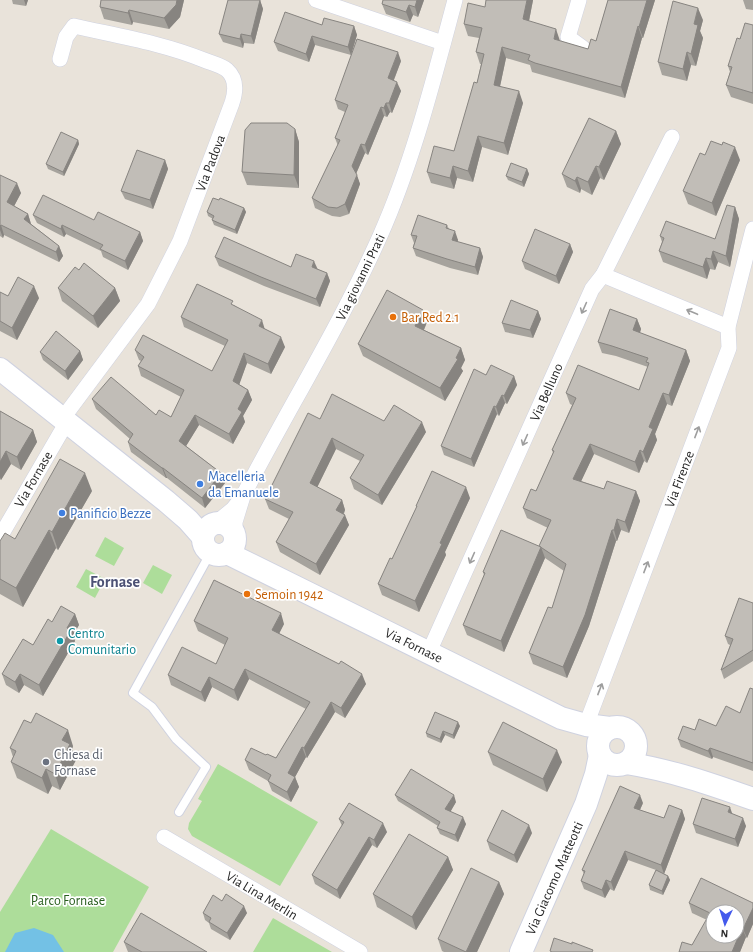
<svg xmlns="http://www.w3.org/2000/svg" width="753" height="952" viewBox="0 0 753 952" font-family="'Alegreya Sans',sans-serif">
  <rect width="100%" height="100%" fill="#e9e3da"/>
  <g fill="#addd9a">
    <path d="M105 537 124 548 114 566 95 556Z"/>
    <path d="M153 565 172 575 162 594 143 583Z"/>
    <path d="M86 569 105 579 95 598 76 587Z"/>
    <path d="M218 764 318 822 280 886 192 836 188 829 189 823 202 801 198 799Z"/>
    <path d="M51 829 149 887 113 952H0V912Z"/>
    <path d="M273 918 332 952H253Z"/>
  </g>
  <path fill="#73c1e5" d="M34 928 53 935 64 952H5L15 933Z"/>
  <g fill="none" stroke-linecap="round" stroke-linejoin="round">
    <g stroke="#cfd2e0" stroke-width="10">
      <path id="lane" d="M179 812 206 767 176 739 152 707 133 693 211 552"/>
    </g>
    <g stroke="#cfd2e0" stroke-width="16">
      <g id="street">
        <path d="M316 0 443 43"/>
        <path d="M579 0 568 37 583 48"/>
        <path d="M60 59 66 37 74 26C118 36 162 43 204 60 211 63 221 65 227 70 237 79 236 91 232 103L180 241 148 304 63 418"/>
        <path d="M603 275 728 327"/>
        <path d="M216 523 233 509 240 500"/>
        <path d="M235 532V522L243 496C288 409 340 326 380 236 413 162 434 78 455 0"/>
        <path d="M0 537 61 432 69 422"/>
        <path d="M429 652 592 289 603 275 672 137"/>
        <path d="M586 725 729 348 728 327 753 229"/>
        <path d="M164 837 360 952"/>
      </g>
    </g>
    <g stroke="#cfd2e0" stroke-width="24">
      <g id="secondary">
        <path d="M0 369 166 501 188 520 203 537"/>
        <circle cx="219" cy="539" r="16"/>
        <path d="M227 553 561 718 586 725 610 728"/>
        <circle cx="617" cy="746" r="19"/>
        <path d="M626 763C670 770 711 784 753 799"/>
        <path d="M521 952 586 804 596 774 600 755"/>
      </g>
    </g>
    <use href="#lane" stroke="#fff" stroke-width="8"/>
    <use href="#street" stroke="#fff" stroke-width="15"/>
    <use href="#secondary" stroke="#fff" stroke-width="22"/>
  </g>
  <g fill="#a6a39d">
    <path d="M12 0H28L26 6 13 4Z"/>
    <path d="M101 0H184L180 17 169 29 133 22 132 25 104 19 100 7Z"/>
    <path d="M260 0 263 9 254 44 244 43 243 48 223 42 219 34Z"/>
    <path d="M383 0H424L418 17 413 15 410 22 386 14 382 4Z"/>
    <path d="M533 0 529 21 560 41 588 49 596 41 608 0H655L643 38H642L625 98 539 74 532 72 530 65 506 58 500 86 523 103 508 155 482 147 473 182 457 178 454 189 431 183 427 172 454 151 477 83 481 64H480L476 52 479 38 468 36 464 24 485 7Z"/>
    <path d="M743 0H753V10L746 9Z"/>
    <path d="M703 20 700 31 703 38 696 66 691 65 687 81 662 75 658 62Z"/>
    <path d="M322 25 354 26 357 35 351 55 315 45 309 62 278 51 274 42Z"/>
    <path d="M753 25V104L731 97 726 85 730 72 728 66 740 39Z"/>
    <path d="M401 61 394 80 401 91 392 113 390 112 387 117 384 116 368 155 365 153 356 174 360 184 349 214 340 217 332 216 315 208 312 198 338 146 335 138 345 112 338 109 335 100Z"/>
    <path d="M295 129 299 142V188L247 185 242 172Z"/>
    <path d="M616 131 621 144 604 180 600 178 592 195 581 189 580 193 567 187 562 174Z"/>
    <path d="M78 140 79 144 64 176 48 169 46 164Z"/>
    <path d="M165 160 168 169 153 209 125 199 121 191Z"/>
    <path d="M740 160 716 216 688 204 683 191Z"/>
    <path d="M527 169 529 174 524 187 508 180 506 176Z"/>
    <path d="M0 175 21 193 14 206 28 214 31 224 59 246 63 256 59 262 4 235 3 238 0 236Z"/>
    <path d="M219 200 244 208 246 212 237 234 214 225 212 220 213 219 208 216 207 212Z"/>
    <path d="M735 207 739 219 730 267 718 262 715 270 710 269 707 279 663 262 659 251 662 242 660 236 715 239Z"/>
    <path d="M33 215 94 220 140 232 143 241 128 270 103 257 101 251 66 234 64 237 37 223Z"/>
    <path d="M447 225 449 229 458 240 457 242 480 248 483 257 478 275 450 268 416 256 413 248 414 243 411 235Z"/>
    <path d="M570 244 573 252 559 284 525 269 522 261Z"/>
    <path d="M215 257 291 267 317 269 327 273 330 281 320 307 264 286 219 266Z"/>
    <path d="M79 270 115 288 120 301 98 328 62 301 58 288Z"/>
    <path d="M0 292 8 296 39 298 17 340 0 331Z"/>
    <path d="M234 305 265 329 285 347 271 374 247 363 239 384 248 390 252 400 243 416 245 422 233 444 199 425 186 446 221 473 225 483 205 508 167 478H166L131 452 128 442 130 439 96 409 92 399 156 415 171 417 181 397 141 376 138 366 141 361 139 360 135 350 212 371 225 346 184 327 181 317Z"/>
    <path d="M423 310 427 322 424 330 461 348 465 360 461 368 463 371 445 401 363 356 358 344Z"/>
    <path d="M538 311 541 319 533 338 505 332 502 323Z"/>
    <path d="M637 319 641 329 640 333 686 350 690 361 672 406 667 404 655 434 657 440 647 463 644 461 639 473 594 454 581 481 604 489 636 491 640 501 629 533 621 530 617 541H616L589 626 567 678 533 664 529 653 552 608 564 571 545 558 504 652 467 635 463 625 484 575 483 572 539 547 548 528 527 518 523 508 536 491 553 453 552 450 572 405 570 404 566 393 639 390 648 367 616 356 602 353 598 342Z"/>
    <path d="M80 351 83 360 68 380 43 360 40 352Z"/>
    <path d="M486 375 514 376 517 385 507 404 505 403 499 416 497 414 474 467 444 455 441 446Z"/>
    <path d="M0 411 33 430 37 442 21 470 11 464 1 480 0 479Z"/>
    <path d="M320 419 384 421 426 432 382 505 354 489 350 478 360 461 336 449 317 487 342 500 345 510 344 514 349 525 320 575 280 552 276 542 289 519 269 509 265 499Z"/>
    <path d="M92 491 58 550 56 548 23 607 0 594V541L15 539Z"/>
    <path d="M470 498 445 552 446 555 419 612 382 595 378 584 392 559 417 507 416 506Z"/>
    <path d="M753 603V661L724 679 721 670 730 645 728 644 725 636Z"/>
    <path d="M75 614 79 625 73 635 75 641 43 696 24 685 19 693 6 685 2 674 33 645 52 622Z"/>
    <path d="M194 621 284 624 279 633 366 684 345 718 335 712 307 758 306 757 295 777 299 787 291 802 272 791 268 781 249 770 245 760 266 755 276 758 306 709 249 679 238 701 212 687 205 702 171 685 168 675 216 664 225 645 198 631Z"/>
    <path d="M753 689V771L713 757 712 759 681 747 678 739 695 730 716 726 740 713Z"/>
    <path d="M460 726 454 739 445 735 441 743 427 737 426 733Z"/>
    <path d="M73 746 72 749 76 760 60 790 52 786 48 794 17 778 11 762 13 757 10 748Z"/>
    <path d="M488 752 562 762 547 792 493 765Z"/>
    <path d="M395 795 456 802 450 812 466 824 458 842 440 834 437 828 438 826 398 801Z"/>
    <path d="M643 803 640 810 664 818 682 810 685 819 664 874 656 870 668 876 670 880 663 895 650 890 649 885 656 870 628 860 614 891 610 889 605 898 584 889 581 881 584 874 582 870Z"/>
    <path d="M732 814 746 826 738 847 696 833 693 824Z"/>
    <path d="M339 819 387 832 377 848 372 845 340 899 315 884 312 875 342 826Z"/>
    <path d="M532 833 517 863 490 850 487 841Z"/>
    <path d="M448 857 453 870 416 930 377 907 373 894Z"/>
    <path d="M499 882 504 894 477 952H444L442 951 438 939Z"/>
    <path d="M222 901 247 913 230 940 211 929 209 923 205 920 203 913Z"/>
    <path d="M689 903H753V924L747 938 746 937 740 952H679L692 945 707 920 692 913Z"/>
    <path d="M124 942 207 952H128Z"/>
  </g>
  <g fill="#878480">
    <path d="M24 0H28L26 6Z"/>
    <path d="M177 0H184L180 17 169 29 164 18Z"/>
    <path d="M260 0 263 9 254 44 251 36Z"/>
    <path d="M417 0H424L418 17 415 7Z"/>
    <path d="M527 0H533L527 31 523 19Z"/>
    <path d="M647 0H655L643 38 639 27Z"/>
    <path d="M409 5 413 15 410 22 406 12Z"/>
    <path d="M698 8 703 20 700 31 703 38 696 66 691 54 694 24Z"/>
    <path d="M129 10 133 22 132 25 128 13Z"/>
    <path d="M354 26 357 35 351 55 348 47Z"/>
    <path d="M638 26 642 38 625 98 621 87Z"/>
    <path d="M556 29 560 41 554 39Z"/>
    <path d="M241 34 244 43 243 48 240 39Z"/>
    <path d="M312 36 315 45 309 62 306 54Z"/>
    <path d="M502 47 506 58 498 96 494 85Z"/>
    <path d="M398 52 401 61 391 87 388 78Z"/>
    <path d="M687 52 691 65 687 81 683 69Z"/>
    <path d="M397 82 401 91 392 113 389 103Z"/>
    <path d="M519 91 523 103 508 155 504 143Z"/>
    <path d="M386 103 390 112 387 117 384 108Z"/>
    <path d="M381 107 384 116 368 155 365 145Z"/>
    <path d="M295 129 299 142V188L294 175Z"/>
    <path d="M616 131 621 144 604 180 599 167Z"/>
    <path d="M478 136 482 147 473 182 468 171Z"/>
    <path d="M78 140 79 144 64 176 63 172Z"/>
    <path d="M361 144 365 153 355 176 352 166Z"/>
    <path d="M735 147 740 160 716 216 712 203Z"/>
    <path d="M165 160 168 169 153 209 150 200Z"/>
    <path d="M453 166 457 178 454 189 450 178Z"/>
    <path d="M596 166 600 178 592 195 588 182Z"/>
    <path d="M527 169 529 174 524 187 522 182Z"/>
    <path d="M357 175 360 184 349 214 345 204Z"/>
    <path d="M577 177 581 189 580 193 575 181Z"/>
    <path d="M17 183 21 193 11 212 7 202Z"/>
    <path d="M735 207 739 219 730 267 726 256Z"/>
    <path d="M244 208 246 212 237 234 235 230Z"/>
    <path d="M28 214 31 224 28 229 24 219Z"/>
    <path d="M1 225 4 235 3 238 0 230V226Z"/>
    <path d="M62 225 66 234 64 237 61 229Z"/>
    <path d="M455 231 458 240 455 249 452 240Z"/>
    <path d="M140 232 143 241 128 270 125 261Z"/>
    <path d="M570 244 573 252 559 284 556 276Z"/>
    <path d="M59 246 63 256 59 262 56 252Z"/>
    <path d="M480 248 483 257 478 275 475 267Z"/>
    <path d="M713 251 718 262 715 270 711 259Z"/>
    <path d="M706 258 710 269 707 279 703 267Z"/>
    <path d="M314 261 318 270 312 267Z"/>
    <path d="M327 273 330 281 320 307 316 299Z"/>
    <path d="M34 286 39 298 17 340 12 328Z"/>
    <path d="M115 288 120 301 98 328 93 316Z"/>
    <path d="M423 310 427 322 420 339 415 326Z"/>
    <path d="M538 311 541 319 533 338 530 330Z"/>
    <path d="M637 319 641 329 637 341 633 330Z"/>
    <path d="M262 320 265 330 259 326Z"/>
    <path d="M281 337 285 347 271 374 268 364Z"/>
    <path d="M461 348 465 360 461 368 463 371 445 401 440 388Z"/>
    <path d="M686 350 690 361 672 406 669 395Z"/>
    <path d="M80 351 83 360 68 380 65 371Z"/>
    <path d="M244 353 247 363 237 391 233 381Z"/>
    <path d="M514 376 517 385 507 404 504 396Z"/>
    <path d="M248 390 252 400 243 416 245 422 233 444 229 434 238 409Z"/>
    <path d="M663 393 667 404 655 434 657 440 647 463 643 452 649 427Z"/>
    <path d="M502 395 505 403 499 416 496 407Z"/>
    <path d="M494 406 497 414 474 467 471 459Z"/>
    <path d="M195 415 199 425 183 451 179 441Z"/>
    <path d="M422 422 426 432 382 505 378 495Z"/>
    <path d="M33 430 37 442 21 470 17 457Z"/>
    <path d="M332 438 336 449 314 494 310 483Z"/>
    <path d="M590 444 594 454 577 490 573 479Z"/>
    <path d="M640 450 644 461 639 473 635 462Z"/>
    <path d="M6 451 11 464 1 480 0 477V462Z"/>
    <path d="M162 468H163L167 478H166Z"/>
    <path d="M85 473 92 491 58 550 52 532Z"/>
    <path d="M221 473 225 483 205 508 202 498Z"/>
    <path d="M466 487 470 498 445 552 446 555 419 612 415 601 440 543Z"/>
    <path d="M636 491 640 501 629 533 625 522Z"/>
    <path d="M342 500 345 510 340 521 336 510Z"/>
    <path d="M345 515 349 525 320 575 316 564Z"/>
    <path d="M617 519 621 530 617 541 614 530Z"/>
    <path d="M49 530 56 548 23 607 16 588Z"/>
    <path d="M612 530 616 541 589 626 567 678 563 667Z"/>
    <path d="M541 547 545 558 504 652 501 641Z"/>
    <path d="M281 613 284 624 276 640 272 630Z"/>
    <path d="M75 614 79 625 73 635 75 641 43 696 39 685 67 628Z"/>
    <path d="M245 669 249 679 238 701 234 690Z"/>
    <path d="M20 674 24 685 19 693 15 682Z"/>
    <path d="M362 674 366 684 345 718 341 708Z"/>
    <path d="M209 677 212 687 205 702 201 692Z"/>
    <path d="M331 702 335 712 307 758 304 748Z"/>
    <path d="M458 722 460 726 454 739 453 735Z"/>
    <path d="M68 730 73 746 72 749 76 760 60 790 55 774 62 740Z"/>
    <path d="M443 731 445 735 441 743 440 739Z"/>
    <path d="M302 747 306 757 295 777 299 787 291 802 287 792 288 773Z"/>
    <path d="M710 748 713 757 712 759 708 751Z"/>
    <path d="M557 750 562 762 547 792 543 779Z"/>
    <path d="M46 769 52 786 48 794 42 778Z"/>
    <path d="M454 795 456 802 448 816 445 809Z"/>
    <path d="M640 795 643 803 637 816 634 808Z"/>
    <path d="M730 807 733 816 728 812Z"/>
    <path d="M682 810 685 819 664 874 661 865Z"/>
    <path d="M463 817 466 824 458 842 455 835Z"/>
    <path d="M743 818 746 826 738 847 735 839Z"/>
    <path d="M383 823 387 832 377 848 374 840Z"/>
    <path d="M529 825 532 833 517 863 514 855Z"/>
    <path d="M369 837 372 845 340 899 337 890Z"/>
    <path d="M625 851 628 860 614 891 611 882Z"/>
    <path d="M448 857 453 870 416 930 412 917Z"/>
    <path d="M668 876 670 880 663 895 662 891Z"/>
    <path d="M606 880 610 889 605 898 602 890Z"/>
    <path d="M499 882 504 894 477 952H466Z"/>
    <path d="M244 906 247 913 230 940 227 933Z"/>
    <path d="M753 908V924L747 938 743 929Z"/>
    <path d="M742 928 746 937 740 952H732Z"/>
  </g>
  <g fill="#c1bdb7" stroke="#878480" fill-rule="evenodd">
    <path d="M101 0H177L176 5 164 18 129 10 128 13 100 7Z"/>
    <path d="M228 0H260L251 36 241 34 240 39 219 34Z"/>
    <path d="M383 0H417L415 7 409 5 406 12 382 4Z"/>
    <path d="M486 0H527L523 19 556 29 554 39 588 49 591 39 596 41 608 0H647L639 27 638 26 621 87 535 63 528 60 530 55 502 47 494 85 519 91 504 143 478 136 468 171 453 166 450 178 427 172 434 146 454 151 474 82 477 83 484 54 476 52 482 28 464 24 468 3 485 7Z"/>
    <path d="M673 1 698 8 694 24 698 25 691 54 687 52 683 69 658 62Z"/>
    <path d="M285 12 322 25 324 18 354 26 348 47 312 36 306 54 274 42Z"/>
    <path d="M745 23 753 25V93L726 85 732 67 728 66 737 38 740 39Z"/>
    <path d="M357 39 398 52 388 78 397 82 389 103H386L384 108 381 107 365 145 361 144 352 166 357 175 345 204 337 208 328 207 312 198 340 140 335 138 348 105 335 100Z"/>
    <path d="M589 118 616 131 599 167 596 166 588 182 577 177 575 181 562 174Z"/>
    <path d="M251 123H287L295 129 294 175 242 172 245 130Z"/>
    <path d="M61 132 78 140 63 172 46 164Z"/>
    <path d="M711 141 722 145 723 142 735 147 712 203 683 191 700 153 705 155Z"/>
    <path d="M137 150 165 160 150 200 121 191Z"/>
    <path d="M511 163 527 169 522 182 506 176Z"/>
    <path d="M0 175 17 183 7 202 28 214 24 219 59 246 56 252 1 225 0 226Z"/>
    <path d="M43 195 94 220 98 212 140 232 125 261 100 249 103 245 62 225 61 229 33 215Z"/>
    <path d="M213 198 219 200 220 198 244 208 235 230 212 220 214 216 207 212Z"/>
    <path d="M727 205 735 207 726 256 713 251 711 259 706 258 703 267 659 251 664 238 660 236 666 221 715 239Z"/>
    <path d="M418 215 447 225 446 228 455 231 452 240 480 248 475 267 447 259 413 248 417 236 411 235Z"/>
    <path d="M535 229 570 244 556 276 522 261Z"/>
    <path d="M224 237 291 267 296 254 314 261 312 267 327 273 316 299 261 277 215 257Z"/>
    <path d="M84 263 115 288 93 316 58 288 75 267 79 270Z"/>
    <path d="M18 277 34 286 12 328 0 321V292L8 296Z"/>
    <path d="M197 284 233 301 231 304 262 320 259 326 281 337 268 364 244 353 233 381 248 390 238 409 242 412 229 434 195 415 179 441 221 473 202 498 163 468H162L128 442 133 434 92 399 111 377 156 415 159 410 171 417 184 390 138 366 144 357 135 350 143 335 212 371 228 340 181 317Z"/>
    <path d="M387 290 423 310 415 326 461 348 456 358 458 359 440 388 358 344Z"/>
    <path d="M511 300 538 311 530 330 502 323Z"/>
    <path d="M610 309 637 319 633 330 686 350 669 395 663 393 649 427 653 429 643 452 640 450 635 462 590 444 573 479 604 489 607 481 636 491 625 522 617 519 614 530H612L585 615 563 667 529 653 548 607 552 608 566 564 539 546 551 520 523 508 531 489 536 491 554 451 552 450 576 398 566 393 578 365 639 390 649 363 646 362 648 358 612 346 598 342Z"/>
    <path d="M56 331 80 351 65 371 40 352Z"/>
    <path d="M491 365 514 376 504 396 502 395 496 407 494 406 471 459 441 446 474 369 486 375Z"/>
    <path d="M332 394 384 421 394 405 422 422 378 495 350 478 364 455 332 438 310 483 342 500 336 510 345 515 316 564 276 542 293 512 265 499 308 413 320 419Z"/>
    <path d="M0 411 33 430 17 457 6 451 0 462Z"/>
    <path d="M60 459 85 473 52 532 49 530 16 588 0 579V541L5 533 15 539Z"/>
    <path d="M432 471 466 487 440 543 442 544 415 601 378 584 390 558 392 559 417 506H416Z"/>
    <path d="M501 530 541 547 501 641 463 625 485 573 483 572Z"/>
    <path d="M214 580 281 613 272 630 339 664 341 661 362 674 341 708 331 702 304 748 302 747 288 773 295 777 287 792 268 781 271 775 245 760 251 748 266 755 267 754 276 758 310 702 245 669 234 690 209 677 201 692 168 675 182 647 216 664 228 638 194 621Z"/>
    <path d="M739 598 753 603V650L721 670 733 639 725 636Z"/>
    <path d="M61 606 75 614 67 628 71 630 39 685 20 674 15 682 2 674 23 639 33 645 48 619 52 622Z"/>
    <path d="M750 688 753 689V763L710 748 708 751 678 739 683 726 695 730 699 719 716 726 726 706 740 713Z"/>
    <path d="M435 712 458 722 453 735 443 731 440 739 426 733Z"/>
    <path d="M36 713 68 730 62 740 70 744 55 774 46 769 42 778 11 762 16 751 10 748 24 720 31 723Z"/>
    <path d="M503 722 557 750 543 779 488 752Z"/>
    <path d="M411 769 454 795 445 809 463 817 455 835 437 828 440 822 395 795Z"/>
    <path d="M620 786 640 795 634 808 664 818 669 805 682 810 661 865 625 851 611 882 606 880 602 890 581 881 585 871 582 870Z"/>
    <path d="M702 798 730 807 728 812 743 818 735 839 693 824Z"/>
    <path d="M349 803 383 823 374 840 369 837 337 890 312 875 344 822 339 819Z"/>
    <path d="M502 810 529 825 514 855 487 841Z"/>
    <path d="M409 834 448 857 412 917 373 894Z"/>
    <path d="M471 868 499 882 466 952 438 939Z"/>
    <path d="M656 870 668 876 662 891 649 885Z"/>
    <path d="M701 878 753 903V908L743 929 742 928 732 952H679L682 942 692 945 710 913 689 903ZM713 912H737V936H713Z"/>
    <path d="M226 894 244 906 227 933 209 922 211 918 203 913 213 895 222 901Z"/>
    <path d="M141 913 207 952H142L124 942Z"/>
    <path d="M554 938 572 944V942L593 950 592 952H552L550 951Z"/>
  </g>
  <defs><path id="oneway-shaft" d="M-6 0H5M1.5-3L5.5 0L1.5 3" fill="none" stroke-width="1.6" stroke-linecap="round" stroke-linejoin="round"/></defs>
  <g stroke="#9e9e9e">
    <use href="#oneway-shaft" transform="translate(584 308) rotate(114)"/>
    <use href="#oneway-shaft" transform="translate(692 312) rotate(-157)"/>
    <use href="#oneway-shaft" transform="translate(697 432) rotate(-69)"/>
    <use href="#oneway-shaft" transform="translate(525 440) rotate(114)"/>
    <use href="#oneway-shaft" transform="translate(472 558) rotate(114)"/>
    <use href="#oneway-shaft" transform="translate(646 567) rotate(-69)"/>
    <use href="#oneway-shaft" transform="translate(600 689) rotate(-69)"/>
  </g>
  <g fill="#e8710a" stroke="#fff" stroke-width="1.5">
    <circle cx="393" cy="317" r="4"/>
    <circle cx="247" cy="594" r="4"/>
  </g>
  <g fill="#3f7fe0" stroke="#fff" stroke-width="1.5">
    <circle cx="200" cy="484" r="4"/>
    <circle cx="62" cy="513" r="4"/>
  </g>
  <circle fill="#0f9aa8" stroke="#fff" stroke-width="1.5" cx="60" cy="641" r="4"/>
  <circle fill="#6b7280" stroke="#fff" stroke-width="1.5" cx="46" cy="762" r="4"/>
  <g text-anchor="middle" stroke-width="3.5" stroke-linejoin="round" paint-order="stroke">
    <g font-size="14" fill="#282828" stroke="#fff">
      <text transform="translate(210 163) rotate(-69)" y="5">Via Padova</text>
      <text transform="translate(360 277) rotate(-64)" y="5">Via giovanni Prati</text>
      <text transform="translate(546 392) rotate(-66)" y="5">Via Belluno</text>
      <text transform="translate(33 479) rotate(-60)" y="5">Via Fornase</text>
      <text transform="translate(679 479) rotate(-69)" y="5">Via Firenze</text>
      <text transform="translate(414 645) rotate(26)" y="5">Via Fornase</text>
      <text transform="translate(554 878) rotate(-66)" y="5">Via Giacomo Matteotti</text>
      <text transform="translate(262 895) rotate(31)" y="5">Via Lina Merlin</text>
    </g>
    <g font-size="14" fill="#c56008" stroke="#fff" text-anchor="start">
      <text x="401" y="322">Bar Red 2.1</text>
      <text x="255" y="599">Semoin 1942</text>
    </g>
    <g font-size="14" fill="#366cbe" stroke="#fff" text-anchor="start">
      <text x="208" y="481">Macelleria<tspan x="208" dy="16">da Emanuele</tspan></text>
      <text x="70" y="518">Panificio Bezze</text>
    </g>
    <g font-size="14" fill="#0d838f" stroke="#fff" text-anchor="start">
      <text x="68" y="638">Centro<tspan x="68" dy="16">Comunitario</tspan></text>
    </g>
    <g font-size="14" fill="#5b616d" stroke="#fff" text-anchor="start">
      <text x="54" y="759">Chiesa di<tspan x="54" dy="16">Fornase</tspan></text>
    </g>
    <g font-size="14" fill="#285e1e" stroke="#fff">
      <text x="68" y="905">Parco Fornase</text>
    </g>
    <g font-size="16" font-weight="bold" fill="#4c5174" stroke="#fff">
      <text x="115" y="587">Fornase</text>
    </g>
  </g>
  <g transform="translate(725 924) rotate(184)"><circle r="19" fill="#ffffff" stroke="#a9a9a9"/>
  <path d="M0-3L7 15L0 10L-7 15Z" fill="#445aec"/>
  <text y="-6" font-size="11" font-weight="bold" text-anchor="middle" fill="#282828">N</text>
  </g>
</svg>
